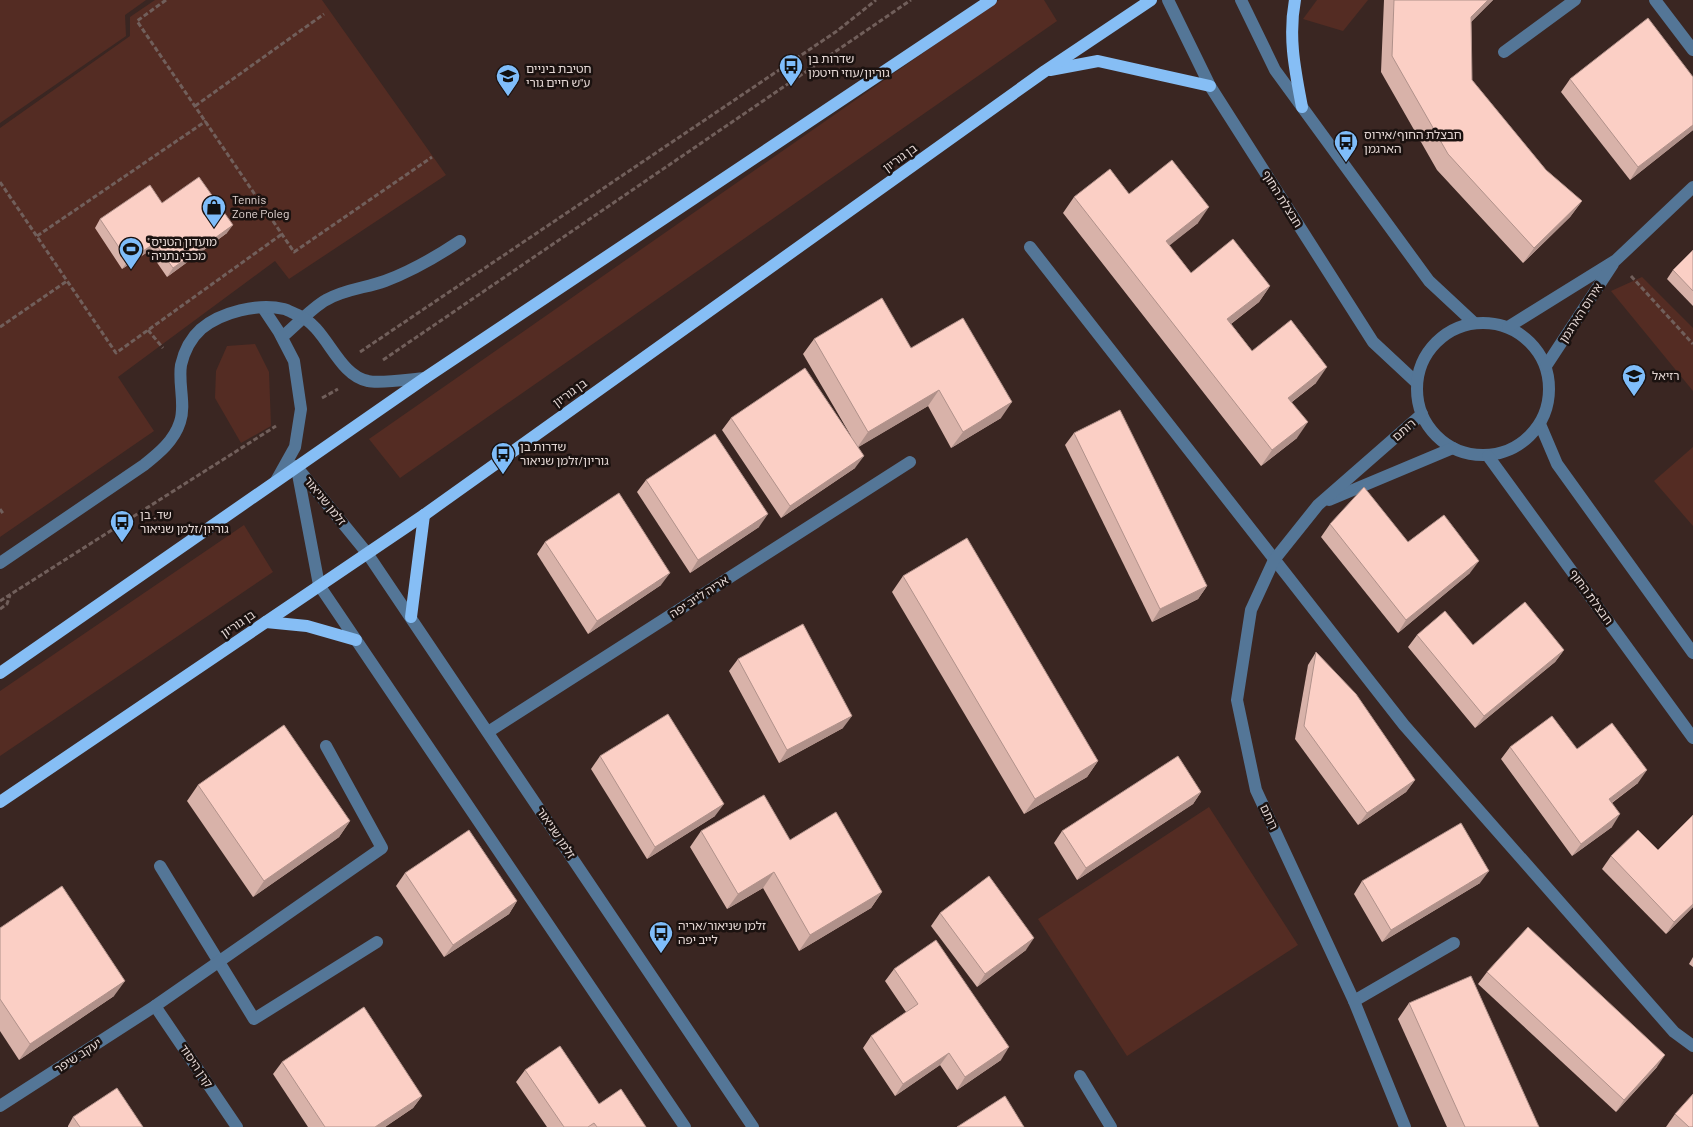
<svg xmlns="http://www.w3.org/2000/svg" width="1693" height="1127" viewBox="0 0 1693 1127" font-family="Barlow,'Noto Sans Hebrew',sans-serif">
  <rect width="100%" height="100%" fill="#3a2622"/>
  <g fill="#542c23">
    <path d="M0 0H146L125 15 126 36 0 123Z"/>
    <path d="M155 0H322L446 175 289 279 275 261 118 377 154 431 0 537V128L130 36V17Z"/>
    <path d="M999 0H1044L1057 21 400 478 369 439Z"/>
    <path d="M1317 0H1368L1343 31 1303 19Z"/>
    <path d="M1642 277 1693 328V391L1611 291Z"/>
    <path d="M255 344 269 372 271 426 241 443 215 398 216 371 227 346Z"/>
    <path d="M1693 447V526L1654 481Z"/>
    <path d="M244 525 273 572 0 756V691Z"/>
    <path d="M1209 807 1298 945 1127 1056 1038 919Z"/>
  </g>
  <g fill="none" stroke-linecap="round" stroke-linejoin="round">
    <g stroke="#715f5b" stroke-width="3" stroke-dasharray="5 2.5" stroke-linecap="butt">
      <path d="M166 0 137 21 294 252 432 157"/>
      <path d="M195 106 324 14"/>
      <path d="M0 182 116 353 282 234"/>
      <path d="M37 236 206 121"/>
      <path d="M1631 276 1693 344"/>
      <path d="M0 327 67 281"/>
      <path d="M148 330 163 348"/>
      <path d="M360 352 837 31 876 0"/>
      <path d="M383 360 911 0"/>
      <path d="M322 398 338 389"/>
      <path d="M0 509 4 515"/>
      <path d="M0 601 276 426"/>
      <path d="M0 609 7 604 10 595"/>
    </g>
    <g stroke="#547697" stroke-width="12">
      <path d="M1168 0 1210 86 1373 342 1417 383"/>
      <path d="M1241 0 1275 70 1429 281 1473 322"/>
      <path d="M1655 0 1693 50"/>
      <path d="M1504 52 1575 0"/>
      <path d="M1030 247 1404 725 1674 1032 1693 1046"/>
      <path d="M263 308 279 332 294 361 301 409 295 447 276 481"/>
      <circle cx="1483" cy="389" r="66"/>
      <path d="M1508 327 1616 260 1693 187"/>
      <path d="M282 337C294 327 313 307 326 300 345 289 366 288 385 281 412 271 436 257 460 241"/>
      <path d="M1546 366 1613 264"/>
      <path d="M1540 424 1557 464 1693 653"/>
      <path d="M1488 456 1693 738"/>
      <path d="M296 466 367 553 753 1127"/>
      <path d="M297 469 319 585 685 1127"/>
      <path d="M1329 500 1453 448"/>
      <path d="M0 563 144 465C159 453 174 441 180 422 186 405 178 384 181 365 184 352 191 338 201 329 221 312 258 303 284 309 288 310 293 313 298 315 327 327 337 375 368 381 380 384 411 379 425 378"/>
      <path d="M488 732 910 462"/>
      <path d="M160 866 254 1019 377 942"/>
      <path d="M1354 1001 1454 943"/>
      <path d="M155 1006 237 1127"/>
      <path d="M1080 1076 1111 1127"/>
      <path d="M0 1106 155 1006 382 848 326 746"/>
      <path d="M1405 1127 1354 1001 1256 790 1237 700 1251 610 1274 560 1318 505 1422 414"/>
    </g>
    <g stroke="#86bef5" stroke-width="12">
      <path d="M1295 0C1288 37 1295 70 1302 107"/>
      <path d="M1050 70 1098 61 1210 86"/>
      <path d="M411 617 424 515"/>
      <path d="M266 622 307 626 356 640"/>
      <path d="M0 673 425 378 991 0"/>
      <path d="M0 802 424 515 1045 71 1151 0"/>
    </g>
  </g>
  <g fill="#d8b2a9">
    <path d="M1384 0H1493L1471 22 1472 80 1546 170 1582 201 1570 217 1523 263 1437 170 1381 72Z"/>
    <path d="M1570 79 1693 130 1630 180 1561 92Z"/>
    <path d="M1129 194 1198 223 1169 245 1191 273 1270 286 1259 302 1231 324 1252 351 1316 383 1292 402 1297 438 1261 466 1063 213 1074 197Z"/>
    <path d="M162 203 227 233 167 277 149 251 122 269 95 228 100 219Z"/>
    <path d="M1693 250V306L1667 279 1673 270Z"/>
    <path d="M814 339 911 348 1001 418 951 448 928 406 858 447 855 468 781 518 722 430 731 418 851 436 803 354Z"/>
    <path d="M1074 433 1207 586 1198 599 1152 622 1065 445Z"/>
    <path d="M646 480 759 527 690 573 637 492Z"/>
    <path d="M1330 524 1408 542 1470 573 1398 633 1321 537Z"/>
    <path d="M545 542 661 585 588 634 537 554Z"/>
    <path d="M903 576 1098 761 1087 777 1024 814 892 592Z"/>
    <path d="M1417 635 1473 645 1564 650 1555 662 1475 728 1408 647Z"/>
    <path d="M1316 652 1415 780 1406 792 1358 825 1295 739 1308 665Z"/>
    <path d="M738 659 843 728 779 763 729 671Z"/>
    <path d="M1510 747 1577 749 1638 783 1612 803V827L1572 856 1501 759Z"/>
    <path d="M600 756 715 816 647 859 591 769Z"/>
    <path d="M198 785 350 821 339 837 253 897 187 801Z"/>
    <path d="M1201 792 1193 804 1077 880 1054 843 1062 831Z"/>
    <path d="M701 831 790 840 882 892 871 908 799 951 763 888 727 909 690 847Z"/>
    <path d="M1658 850 1693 907 1666 934 1602 869 1611 856Z"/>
    <path d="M405 873 517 901 509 914 444 957 396 886Z"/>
    <path d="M1362 881 1480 883 1382 942 1354 894Z"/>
    <path d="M940 913 1026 950 977 987 931 926Z"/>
    <path d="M0 928 114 996 19 1060 0 1031Z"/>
    <path d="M1693 957V967L1689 964Z"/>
    <path d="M894 969 1001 1060 957 1090 940 1065 895 1096 863 1048 871 1036 906 1012 885 981Z"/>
    <path d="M1487 972 1657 1067 1616 1112 1478 984Z"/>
    <path d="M1409 1003 1539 1127H1447L1398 1019Z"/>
    <path d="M282 1062 422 1096 413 1108 385 1127H308L273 1074Z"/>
    <path d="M525 1070 599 1104 646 1127H547L516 1082Z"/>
    <path d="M1675 1114 1693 1127H1666Z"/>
    <path d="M73 1117 143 1127H68V1126Z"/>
  </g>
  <g fill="#b0918a">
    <path d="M1488 0H1493L1460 33 1471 17Z"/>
    <path d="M1693 125V130L1630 180 1638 167Z"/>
    <path d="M1582 201 1570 217 1523 263 1534 248Z"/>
    <path d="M1209 207 1198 223 1155 257 1166 241Z"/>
    <path d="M233 225 227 233 167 277 173 268Z"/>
    <path d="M155 243 149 251 122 269 128 261Z"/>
    <path d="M1270 286 1259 302 1216 335 1227 319Z"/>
    <path d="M1327 367 1316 383 1277 413 1288 398Z"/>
    <path d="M939 390 928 406 857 448 868 432Z"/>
    <path d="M1012 402 1001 418 951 448 963 432Z"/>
    <path d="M1308 422 1297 438 1261 466 1272 450Z"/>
    <path d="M864 456 855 468 781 518 790 506Z"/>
    <path d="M768 514 759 527 690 573 698 560Z"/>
    <path d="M1479 561 1470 573 1398 633 1406 620Z"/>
    <path d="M670 573 661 585 588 634 597 621Z"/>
    <path d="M1207 586 1198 599 1152 622 1160 609Z"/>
    <path d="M1564 650 1555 662 1475 728 1484 716Z"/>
    <path d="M852 716 843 728 779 763 787 750Z"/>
    <path d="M1098 761 1087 777 1024 814 1035 799Z"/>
    <path d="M1647 770 1638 783 1600 811 1609 799Z"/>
    <path d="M1415 780 1406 792 1358 825 1367 813Z"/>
    <path d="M1201 792 1193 804 1077 880 1086 868Z"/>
    <path d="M724 804 715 816 647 859 655 847Z"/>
    <path d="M1620 814 1612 827 1572 856 1581 844Z"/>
    <path d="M350 821 339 837 253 897 264 881Z"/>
    <path d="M1489 871 1480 883 1382 942 1391 930Z"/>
    <path d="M774 872 763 888 727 909 738 894Z"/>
    <path d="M882 892 871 908 799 951 810 935Z"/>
    <path d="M517 901 509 914 444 957 453 945Z"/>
    <path d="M1693 904V907L1666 934 1674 922Z"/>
    <path d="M1034 938 1026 950 977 987 985 974Z"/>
    <path d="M125 981 114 996 19 1060 30 1044Z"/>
    <path d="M1009 1047 1001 1060 957 1090 965 1077Z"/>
    <path d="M949 1053 940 1065 895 1096 903 1084Z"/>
    <path d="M1665 1055 1657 1067 1616 1112 1624 1100Z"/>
    <path d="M422 1096 413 1108 385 1127H375Z"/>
  </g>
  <g fill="#fbcfc5" stroke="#b0918a">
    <path d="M1394 0H1488L1471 17 1472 80 1546 170 1582 201 1534 248 1448 154 1392 56Z"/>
    <path d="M1648 18 1693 77V125L1638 167 1570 79Z"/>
    <path d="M1172 160 1209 207 1166 241 1191 273 1233 239 1270 286 1227 319 1252 351 1291 320 1327 367 1288 398 1308 422 1272 450 1074 197 1110 169 1129 194Z"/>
    <path d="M199 177 233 225 173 268 155 243 128 261 100 219 150 185 162 203Z"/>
    <path d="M1693 250V291L1673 270Z"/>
    <path d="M882 298 911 348 963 318 1012 402 963 432 939 390 868 432 814 339Z"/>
    <path d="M805 368 864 456 790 506 731 418Z"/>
    <path d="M1120 410 1207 586 1160 609 1074 433Z"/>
    <path d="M715 434 768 514 698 560 646 480Z"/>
    <path d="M1364 487 1408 542 1444 515 1479 561 1406 620 1330 524Z"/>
    <path d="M619 493 670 573 597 621 545 542Z"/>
    <path d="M967 538 1098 761 1035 799 903 576Z"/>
    <path d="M1525 602 1564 650 1484 716 1417 635 1445 611 1473 645Z"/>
    <path d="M803 624 852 716 787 750 738 659Z"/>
    <path d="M1316 652 1356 694 1415 780 1367 813 1304 726Z"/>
    <path d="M668 714 724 804 655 847 600 756Z"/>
    <path d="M1552 716 1577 749 1612 723 1647 770 1609 799 1620 814 1581 844 1510 747Z"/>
    <path d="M284 725 350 821 264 881 198 785Z"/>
    <path d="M1178 756 1201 792 1086 868 1062 831Z"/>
    <path d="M764 795 790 840 836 812 882 892 810 935 774 872 738 894 701 831Z"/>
    <path d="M1693 815V904L1674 922 1611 856 1638 830 1658 850Z"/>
    <path d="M1461 823 1489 871 1391 930 1362 881Z"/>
    <path d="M469 830 517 901 453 945 405 873Z"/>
    <path d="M989 876 1034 938 985 974 940 913Z"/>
    <path d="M62 886 125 981 30 1044 0 999V928Z"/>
    <path d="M1528 927 1665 1055 1624 1100 1487 972Z"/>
    <path d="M936 940 1009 1047 965 1077 949 1053 903 1084 871 1036 918 1004 894 969Z"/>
    <path d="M1471 976 1539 1127H1465L1409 1003Z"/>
    <path d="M364 1007 422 1096 375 1127H325L282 1062Z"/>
    <path d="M560 1046 599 1104 621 1089 646 1127H597L594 1123 588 1127H564L525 1070Z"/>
    <path d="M117 1088 143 1127H80L73 1117Z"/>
    <path d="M1693 1094V1127H1689L1675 1114Z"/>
    <path d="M1005 1096 1024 1127H957Z"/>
  </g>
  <defs>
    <g id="bus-pin" transform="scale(1.25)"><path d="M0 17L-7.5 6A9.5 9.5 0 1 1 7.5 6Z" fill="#7fbdfa" stroke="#1b1210"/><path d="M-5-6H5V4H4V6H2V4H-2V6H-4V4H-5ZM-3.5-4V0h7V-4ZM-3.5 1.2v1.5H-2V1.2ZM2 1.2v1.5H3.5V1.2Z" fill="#111"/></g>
    <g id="school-pin" transform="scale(1.25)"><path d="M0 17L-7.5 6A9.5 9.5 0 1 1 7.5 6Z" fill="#7fbdfa" stroke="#1b1210"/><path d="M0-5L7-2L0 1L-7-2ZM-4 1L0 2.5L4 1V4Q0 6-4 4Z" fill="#111"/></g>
    <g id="shop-pin" transform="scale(1.25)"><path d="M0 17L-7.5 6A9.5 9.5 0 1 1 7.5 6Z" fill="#7fbdfa" stroke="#1b1210"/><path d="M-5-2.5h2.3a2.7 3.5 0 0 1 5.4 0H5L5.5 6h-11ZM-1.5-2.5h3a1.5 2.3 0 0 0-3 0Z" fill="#111"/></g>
    <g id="stadium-pin" transform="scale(1.25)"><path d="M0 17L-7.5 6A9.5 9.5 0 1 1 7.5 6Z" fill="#7fbdfa" stroke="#1b1210"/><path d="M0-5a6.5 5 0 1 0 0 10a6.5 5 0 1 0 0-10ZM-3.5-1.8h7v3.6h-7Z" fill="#111"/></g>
  </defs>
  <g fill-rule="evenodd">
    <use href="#bus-pin" x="791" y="66"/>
    <use href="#school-pin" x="508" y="76"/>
    <use href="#bus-pin" x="1346" y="142"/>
    <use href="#shop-pin" x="214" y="207"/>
    <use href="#stadium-pin" x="131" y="249"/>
    <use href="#school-pin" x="1634" y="376"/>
    <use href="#bus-pin" x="503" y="454"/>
    <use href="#bus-pin" x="122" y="522"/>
    <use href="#bus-pin" x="661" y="933"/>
  </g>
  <g text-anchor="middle" stroke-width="5" stroke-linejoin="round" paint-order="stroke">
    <g font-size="12" fill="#e3d6d3" stroke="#1b1210" text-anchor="start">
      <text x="808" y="63">שדרות בן<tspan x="808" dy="14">גוריון/עוזי חיטמן</tspan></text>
      <text x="526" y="73">חטיבת ביניים<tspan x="526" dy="14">ע"ש חיים גורי</tspan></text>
      <text x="1364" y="139">חבצלת החוף/אירוס<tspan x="1364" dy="14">הארגמן</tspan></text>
      <text x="232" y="204">Tennis<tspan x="232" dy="14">Zone Poleg</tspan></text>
      <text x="148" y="246">"מועדון הטניס<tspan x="148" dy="14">"מכבי נתניה</tspan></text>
      <text x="1652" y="380">רזיאל</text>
      <text x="520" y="451">שדרות בן<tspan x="520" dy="14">גוריון/זלמן שניאור</tspan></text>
      <text x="140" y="519">שד. בן<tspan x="140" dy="14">גוריון/זלמן שניאור</tspan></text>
      <text x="678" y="930">זלמן שניאור/אריה<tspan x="678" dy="14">לייב יפה</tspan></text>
    </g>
    <g font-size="12" fill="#e3d6d3" stroke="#1b1210">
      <text transform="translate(900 158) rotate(-36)" y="4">בן גוריון</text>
      <text transform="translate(1282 199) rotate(58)" y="4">חבצלת החוף</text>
      <text transform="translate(1581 313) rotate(-57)" y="4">אירוס הארגמן</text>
      <text transform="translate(570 393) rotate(-36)" y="4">בן גוריון</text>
      <text transform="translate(1404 430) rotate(-41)" y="4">רותם</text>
      <text transform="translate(325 501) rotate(51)" y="4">זלמן שניאור</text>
      <text transform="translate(699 597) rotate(-33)" y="4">אריה לייב יפה</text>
      <text transform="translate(1591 597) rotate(54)" y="4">חבצלת החוף</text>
      <text transform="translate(238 624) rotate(-34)" y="4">בן גוריון</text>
      <text transform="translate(1269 817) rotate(65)" y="4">רותם</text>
      <text transform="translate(556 833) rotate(56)" y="4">זלמן שניאור</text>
      <text transform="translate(78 1056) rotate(-33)" y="4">יעקב שיפר</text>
      <text transform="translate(196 1066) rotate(56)" y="4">קרן היסוד</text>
    </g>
  </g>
</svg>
